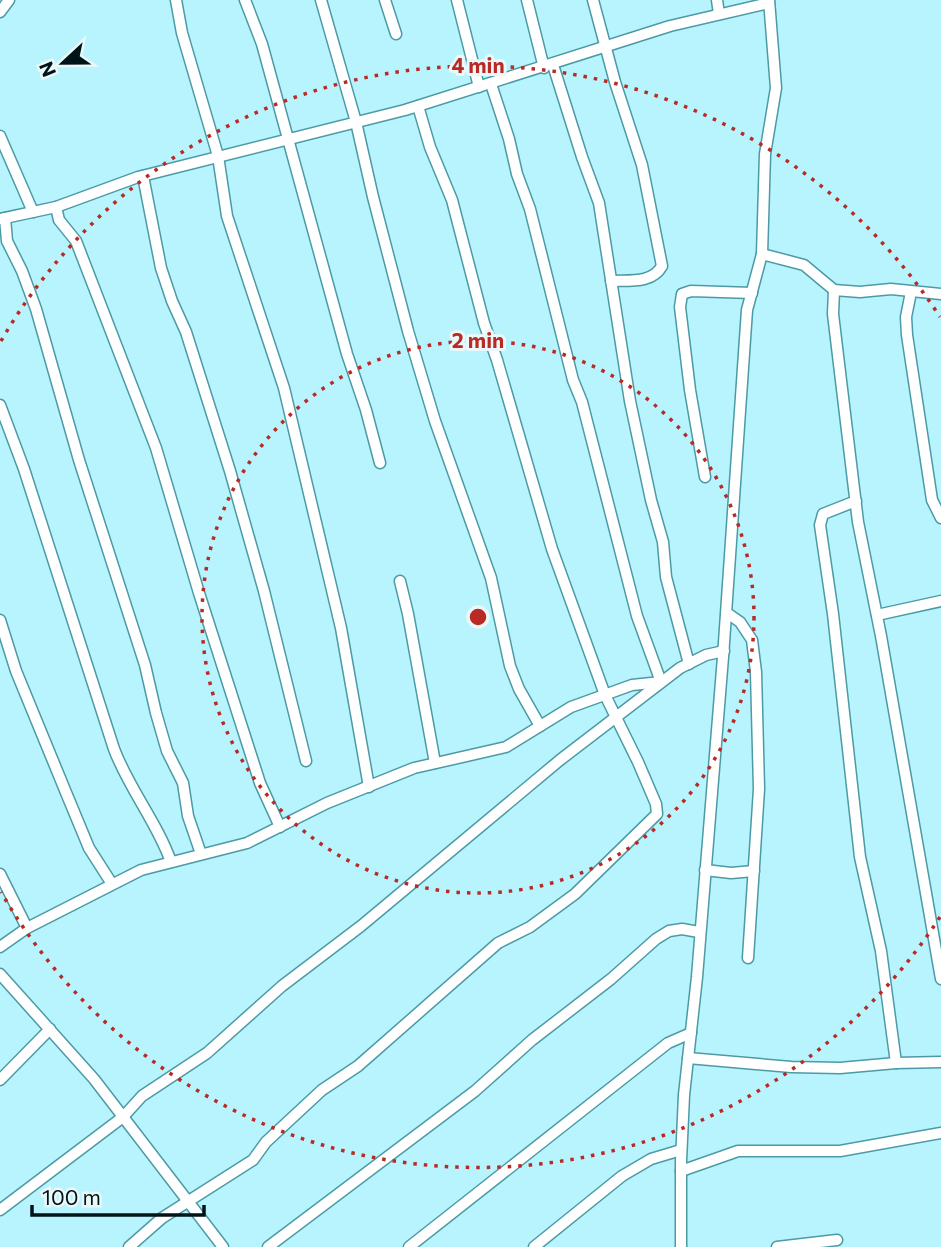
<svg xmlns="http://www.w3.org/2000/svg" width="941" height="1247" viewBox="0 0 941 1247" font-family="Commissioner,sans-serif">
  <rect width="100%" height="100%" fill="#b7f4fe"/>
  <g fill="none" stroke-linecap="round" stroke-linejoin="round">
    <g stroke="#4c9aa5" stroke-width="13">
      <g id="street">
        <path d="M176 0 182 33 218 156 227 216 284 388 341 628 369 787"/>
        <path d="M245 0 262 44 347 354 366 410 380 463"/>
        <path d="M321 0 356 122 373 197 408 331 435 421 491 578 510 666 519 689 540 726"/>
        <path d="M385 0 396 34"/>
        <path d="M457 0 479 87"/>
        <path d="M527 0 544 68"/>
        <path d="M593 0 615 82 642 165 662 266C652 284 629 280 611 281"/>
        <path d="M717 0 719 14"/>
        <path d="M0 12 9 0"/>
        <path d="M553 65 582 157 599 203 630 401 651 500 663 542 666 577 689 664"/>
        <path d="M0 136 33 212"/>
        <path d="M143 176 161 268 172 301 186 332 230 471 264 591 306 761"/>
        <path d="M56 207 59 220 76 241 156 448 199 593 260 783 280 827"/>
        <path d="M5 218 7 241 22 271 36 309 79 460 145 665 156 713 167 751 183 783 188 816 201 854"/>
        <path d="M0 219 56 207 138 177 405 110 670 26 769 3"/>
        <path d="M762 254 804 265 834 290 860 292 891 289 941 294"/>
        <path d="M834 290 833 314 858 522 881 636 941 979"/>
        <path d="M911 292 906 317 907 335 932 500 941 518"/>
        <path d="M0 405 24 469 114 749C129 789 157 822 171 862"/>
        <path d="M705 477 690 390 680 307 682 294 691 291 752 293"/>
        <path d="M856 501 823 514 820 525 833 614 860 857 881 951 896 1063"/>
        <path d="M400 581 408 614 435 763"/>
        <path d="M727 613 740 622 752 640 756 672 759 789 748 958"/>
        <path d="M877 615 941 601"/>
        <path d="M0 620 16 671 67 795 89 848 112 884"/>
        <path d="M705 870 731 873 754 871"/>
        <path d="M0 874 27 928"/>
        <path d="M0 947 27 928 141 870 247 843 327 803 414 768 506 747 571 707 632 685 661 682 637 616 582 402 573 380 530 209 517 174 509 139 491 84"/>
        <path d="M0 974 94 1079 223 1247"/>
        <path d="M688 1058 791 1067 840 1068 896 1063 941 1062"/>
        <path d="M0 1080 50 1029"/>
        <path d="M681 1171 738 1151H840L941 1133"/>
        <path d="M0 1210 123 1117 142 1096 207 1053 282 986 361 926 560 760 680 668 706 655 724 651"/>
        <path d="M129 1247 162 1218 253 1160 266 1142 322 1090 358 1066 498 943 530 927 575 894 657 814 656 804 638 762 605 695 552 549 497 360 484 323 452 200 430 147 418 106"/>
        <path d="M268 1247 475 1091 532 1040 611 979 656 939 669 931 682 929 699 932"/>
        <path d="M409 1247 668 1043 691 1033"/>
        <path d="M534 1247 622 1176 651 1159 681 1150"/>
        <path d="M681 1247V1161L684 1095 697 977 723 657 747 310 762 254 765 154 776 88 769 0"/>
        <path d="M777 1247 837 1240"/>
      </g>
    </g>
    <use href="#street" stroke="#fff" stroke-width="10"/>
  </g>
  <g fill="none" stroke="#b92a24" stroke-width="3.5" stroke-dasharray="3.5 7">
    <circle cx="478" cy="617" r="276"/>
    <path d="M940 917A551 551 0 0 1 1 892M1 341A551 551 0 0 1 940 317"/>
  </g>
  <circle cx="478" cy="617" r="10" fill="#b92a24" stroke="#eaf8fa" stroke-width="3.5"/>
  <g font-size="21" text-anchor="middle" font-weight="bold" fill="#b92a24" stroke="#eaf8fa" stroke-width="6" stroke-linejoin="round" paint-order="stroke">
    <text x="478" y="73">4 min</text>
    <text x="478" y="348">2 min</text>
  </g>
  <g transform="translate(63 63) rotate(248)" stroke="#eaf8fa" stroke-width="5" paint-order="stroke">
  <path d="M0-5L12 26L0 18L-12 26Z" fill="#001317"/>
  <text y="-10" font-size="19" font-weight="bold" text-anchor="middle" fill="#001317">N</text>
  </g>
  <path d="M32 1205v10h172v-10" fill="none" stroke="#001317" stroke-width="3.5"/>
  <text x="42" y="1205" font-size="21" fill="#001317" stroke="#eaf8fa" stroke-width="5" paint-order="stroke">100 m</text>
</svg>
